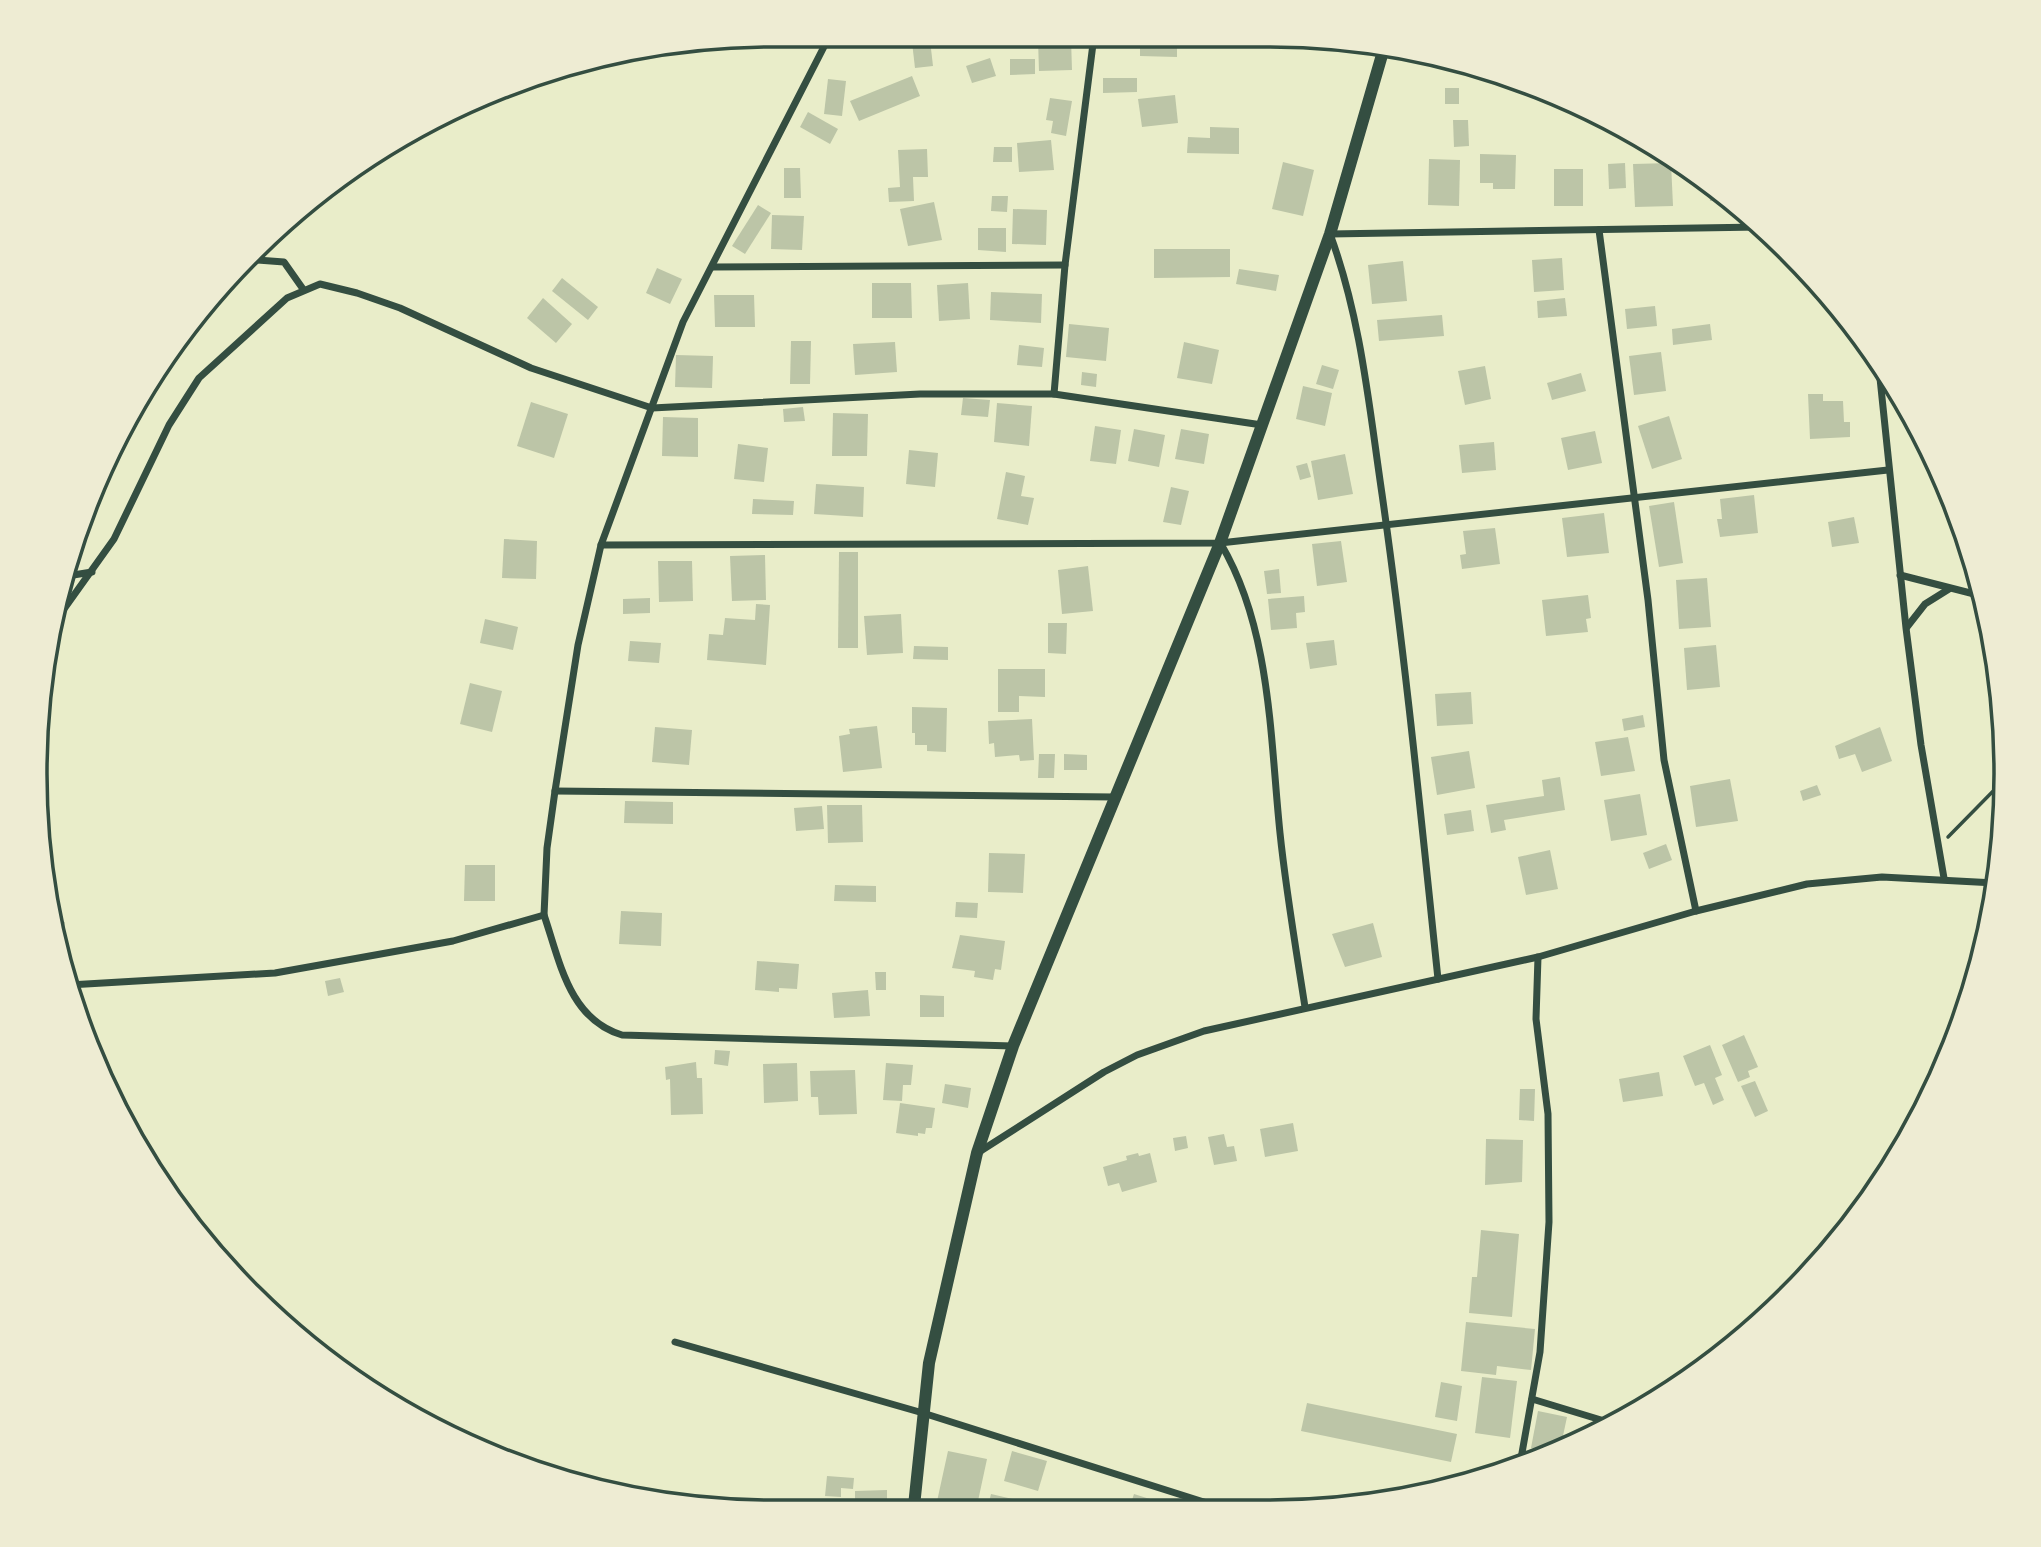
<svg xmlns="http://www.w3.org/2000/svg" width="2041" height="1547" viewBox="0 0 2041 1547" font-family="Cabin,sans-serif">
  <rect width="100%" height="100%" fill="#e9edc9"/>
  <g fill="#bcc5a7">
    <path d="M1140 36H1177V57L1140 56Z"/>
    <path d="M1071 39 1072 70 1039 71 1038 40Z"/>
    <path d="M930 40 933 66 915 68 912 42Z"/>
    <path d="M990 58 996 76 972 83 966 66Z"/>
    <path d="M1010 59H1035V74L1010 75Z"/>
    <path d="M912 76 920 96 859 121 850 101Z"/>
    <path d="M1103 78H1137V92L1103 93Z"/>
    <path d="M828 79 846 81 842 116 824 114Z"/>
    <rect x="1445" y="88" width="14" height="16"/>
    <path d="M1175 95 1178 123 1142 127 1138 99Z"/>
    <path d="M1050 98 1072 101 1066 136 1051 133 1053 121 1046 120Z"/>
    <path d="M808 112 838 129 830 144 800 127Z"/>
    <path d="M1453 120H1468L1469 146 1454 147Z"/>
    <path d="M1210 127 1239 128V154L1187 153 1188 137 1210 138Z"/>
    <path d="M1051 140 1054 170 1019 172 1017 143Z"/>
    <path d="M994 147H1012V162H993Z"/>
    <path d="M927 149 928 177H913L914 201 889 202 888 188 900 187 898 150Z"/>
    <path d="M1480 154 1516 155 1515 189H1493V183H1480Z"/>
    <path d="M1429 159 1460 160 1459 206 1428 205Z"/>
    <path d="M1283 162 1314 170 1303 216 1272 209Z"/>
    <path d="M1625 163 1626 188 1609 189 1608 164Z"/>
    <path d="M1671 163 1673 206 1635 207 1633 164Z"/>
    <path d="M784 168H800L801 198H784Z"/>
    <rect x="1554" y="169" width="29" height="37"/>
    <path d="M1709 185 1727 200 1710 201Z"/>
    <path d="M992 196H1008L1007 212 991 211Z"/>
    <path d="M934 202 942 240 908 246 900 209Z"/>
    <path d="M758 205 771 213 745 254 732 246Z"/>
    <path d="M1013 209 1047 210 1046 245 1012 244Z"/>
    <path d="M772 215 804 216 802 250 771 249Z"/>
    <path d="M978 228H1006V252L978 250Z"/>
    <path d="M1154 249H1230V277L1154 278Z"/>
    <path d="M1562 258 1564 290 1534 292 1532 260Z"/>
    <path d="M1403 261 1407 301 1372 304 1368 265Z"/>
    <path d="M657 268 682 279 670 304 646 293Z"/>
    <path d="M1239 269 1279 275 1276 291 1236 284Z"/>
    <path d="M562 278 598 307 588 320 552 291Z"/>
    <path d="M872 283H911L912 318H872Z"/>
    <path d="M968 283 970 319 939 321 937 285Z"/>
    <path d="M991 292 1042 294 1041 323 990 320Z"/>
    <path d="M714 295H754L755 327H715Z"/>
    <path d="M543 298 572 324 556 343 527 318Z"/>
    <path d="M1565 298 1567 316 1538 318 1537 301Z"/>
    <path d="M1655 306 1657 326 1627 329 1625 309Z"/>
    <path d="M1442 315 1444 336 1379 341 1377 320Z"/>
    <path d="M1069 324 1109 328 1106 361 1066 357Z"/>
    <path d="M1710 324 1712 340 1673 345 1672 329Z"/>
    <path d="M791 341H811L810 384H790Z"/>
    <path d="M895 342 897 372 855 375 853 344Z"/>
    <path d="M1184 342 1219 350 1212 384 1177 378Z"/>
    <path d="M1019 345 1044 348 1042 367 1017 365Z"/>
    <path d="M1661 352 1666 391 1634 395 1629 356Z"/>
    <path d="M676 355 713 356 712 388 675 387Z"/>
    <path d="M1322 365 1339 370 1333 389 1316 384Z"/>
    <path d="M1485 366 1491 399 1465 405 1458 371Z"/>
    <path d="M1082 372 1097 374 1096 387 1081 385Z"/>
    <path d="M1581 373 1586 391 1552 400 1547 383Z"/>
    <path d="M1303 386 1332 393 1325 426 1296 419Z"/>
    <path d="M1808 394H1823V401H1843L1844 422H1850V437L1810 439Z"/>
    <path d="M963 398 990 400 988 417 961 415Z"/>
    <path d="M531 402 568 414 554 458 517 446Z"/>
    <path d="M997 403 1032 406 1029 446 994 442Z"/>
    <path d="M803 407 805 421 784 422 783 409Z"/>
    <path d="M833 413 868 414 867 456H832Z"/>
    <path d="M1669 416 1682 459 1652 469 1638 426Z"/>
    <path d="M663 417 698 418V457L662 456Z"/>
    <path d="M1095 426 1121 430 1116 464 1090 461Z"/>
    <path d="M1134 429 1165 435 1159 467 1128 461Z"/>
    <path d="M1181 429 1209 434 1204 464 1175 459Z"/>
    <path d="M1595 431 1602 463 1568 470 1561 438Z"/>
    <path d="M1494 442 1496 470 1462 473 1459 445Z"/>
    <path d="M738 444 768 448 764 482 734 479Z"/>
    <path d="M909 450 938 453 935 487 906 484Z"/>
    <path d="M1345 454 1353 494 1318 500 1311 461Z"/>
    <path d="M1307 463 1311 477 1300 480 1296 466Z"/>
    <path d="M1006 472 1025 476 1021 496 1034 498 1028 525 997 519Z"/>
    <path d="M816 484 864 487 863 517 814 514Z"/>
    <path d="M1171 487 1189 491 1181 525 1163 522Z"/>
    <path d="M1754 495 1758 533 1720 537 1717 519H1722L1720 499Z"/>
    <path d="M753 499 794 501 793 515 752 514Z"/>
    <path d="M1674 502 1683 563 1659 567 1649 506Z"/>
    <path d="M1604 513 1609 553 1567 557 1562 518Z"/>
    <path d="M1854 517 1859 543 1832 547 1828 522Z"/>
    <path d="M1495 528 1500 564 1462 569 1460 555 1466 554 1463 531Z"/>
    <path d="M504 539 537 541 536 579 502 578Z"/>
    <path d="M1341 541 1347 582 1317 586 1312 544Z"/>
    <path d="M839 552H858V648H838Z"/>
    <path d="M765 555 766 600 732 601 730 556Z"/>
    <path d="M658 561H692L693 601 659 602Z"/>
    <path d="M1088 566 1093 611 1062 614 1058 570Z"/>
    <path d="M1279 569 1281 593 1267 594 1264 571Z"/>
    <path d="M1707 578 1711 627 1679 629 1676 580Z"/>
    <path d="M1588 595 1591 618 1586 619 1588 632 1546 636 1542 600Z"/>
    <path d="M1304 596 1305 612 1296 613 1297 628 1271 630 1268 599Z"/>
    <path d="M650 598V613L623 614V599Z"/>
    <path d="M756 604 770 605 766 665 707 660 709 634 723 635 725 618 755 620Z"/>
    <path d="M901 614 903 653 867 655 864 616Z"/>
    <path d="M485 619 518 627 513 650 480 643Z"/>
    <path d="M1048 623H1067L1066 654 1048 653Z"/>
    <path d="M1334 640 1337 665 1310 669 1306 643Z"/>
    <path d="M630 641 661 643 659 663 628 661Z"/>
    <path d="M1716 645 1720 687 1687 690 1684 648Z"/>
    <path d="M914 646 948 647V660L913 659Z"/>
    <path d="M998 669H1045V697L1019 696V712H998Z"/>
    <path d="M470 683 502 691 492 732 460 724Z"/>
    <path d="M1471 692 1473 724 1437 726 1435 694Z"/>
    <path d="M912 707 947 708 946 752 927 751V745H915V733H912Z"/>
    <path d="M1643 715 1645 727 1624 731 1622 719Z"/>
    <path d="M1032 719 1034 760 1020 761 1019 755 995 757 994 743 989 744 988 721Z"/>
    <path d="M877 726 882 768 843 772 839 736 850 734 849 729Z"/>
    <path d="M655 727 692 730 689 765 652 762Z"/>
    <path d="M1880 727 1892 761 1862 772 1855 754 1839 759 1835 746Z"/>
    <path d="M1628 737 1635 771 1601 776 1595 742Z"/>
    <path d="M1469 751 1475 788 1437 795 1431 757Z"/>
    <path d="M1039 754H1055L1054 778H1038Z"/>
    <path d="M1064 754 1087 755V770H1064Z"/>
    <path d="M1560 777 1565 810 1504 820 1506 830 1491 833 1486 805 1544 796 1542 780Z"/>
    <path d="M1730 779 1738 821 1696 827 1690 786Z"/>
    <path d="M1817 785 1821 795 1803 801 1800 791Z"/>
    <path d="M1640 794 1647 835 1611 841 1604 800Z"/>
    <path d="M625 801 673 802V824L624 823Z"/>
    <path d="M827 805H862L863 842 828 843Z"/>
    <path d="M822 806 824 829 796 831 794 808Z"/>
    <path d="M1471 810 1474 831 1447 835 1444 814Z"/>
    <path d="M1666 844 1672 860 1649 869 1643 853Z"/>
    <path d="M1550 850 1558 889 1526 895 1518 857Z"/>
    <path d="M989 853 1025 854 1023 893 988 892Z"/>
    <path d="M465 865H495V901H464Z"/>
    <path d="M835 885 876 886V902L834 901Z"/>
    <path d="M956 902 978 903 977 918 955 917Z"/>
    <path d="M621 911 662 913 661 946 619 944Z"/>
    <path d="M56 920 65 922 61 943 59 936Z"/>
    <path d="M1373 923 1382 957 1345 967 1332 934Z"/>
    <path d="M960 935 1005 941 1001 970 995 969 993 980 974 977 975 971 952 968Z"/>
    <path d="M757 961 799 964 797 989 779 988V992L755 990Z"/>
    <path d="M875 972H886V990H876Z"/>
    <path d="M340 978 344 992 328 996 325 981Z"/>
    <path d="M868 990 870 1016 834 1018 832 993Z"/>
    <path d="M920 995 944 996V1017H920Z"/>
    <path d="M1744 1035 1758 1067 1748 1071 1750 1077 1738 1082 1722 1045Z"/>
    <path d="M1710 1045 1722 1075 1715 1078 1724 1100 1713 1105 1704 1083 1695 1086 1683 1056Z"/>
    <path d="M715 1050 730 1051 728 1066 714 1064Z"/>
    <path d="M696 1062 697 1078H702L703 1114 671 1115 670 1079 666 1080 665 1067Z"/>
    <path d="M797 1063 798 1101 764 1103 763 1064Z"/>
    <path d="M886 1063 913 1065 911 1085H903L902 1101 883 1100Z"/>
    <path d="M855 1070 857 1114 819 1115 818 1097H811L810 1071Z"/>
    <path d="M1659 1072 1663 1096 1623 1102 1619 1079Z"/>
    <path d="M1755 1081 1768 1111 1755 1117 1741 1086Z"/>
    <path d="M945 1084 971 1088 968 1108 942 1103Z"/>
    <path d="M1520 1089H1535L1534 1121 1519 1120Z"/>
    <path d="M900 1103 935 1108 932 1128H926L925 1134 918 1133V1136L896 1133Z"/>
    <path d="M1293 1123 1298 1151 1265 1157 1260 1129Z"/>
    <path d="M1224 1134 1227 1147 1234 1146 1237 1161 1214 1165 1208 1137Z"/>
    <path d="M1186 1136 1188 1148 1175 1151 1173 1138Z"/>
    <path d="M1486 1139 1523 1140 1522 1182 1485 1185Z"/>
    <path d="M1138 1153 1139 1156 1150 1153 1157 1182 1122 1192 1119 1183 1108 1186 1103 1167 1127 1160 1126 1156Z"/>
    <path d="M1481 1230 1519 1234 1512 1317 1469 1313 1472 1277H1477Z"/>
    <path d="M1466 1322 1535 1329 1531 1370 1497 1366 1496 1375 1461 1371Z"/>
    <path d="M1482 1377 1517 1381 1510 1438 1475 1433Z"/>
    <path d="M1441 1382 1462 1386 1457 1421 1435 1417Z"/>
    <path d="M1307 1403 1457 1434 1451 1462 1301 1431Z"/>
    <path d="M1538 1411 1567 1417 1560 1450 1555 1453 1531 1448Z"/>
    <path d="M948 1451 987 1459 978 1501 971 1500 970 1506H936Z"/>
    <path d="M1012 1451 1047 1461 1038 1491 1004 1481Z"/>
    <path d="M827 1476 854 1478 853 1489 841 1488V1497L825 1496Z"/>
    <path d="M887 1490V1506H855V1491Z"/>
    <path d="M991 1494 1038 1505V1506H988Z"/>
    <path d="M1134 1494 1156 1501 1155 1506H1130Z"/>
  </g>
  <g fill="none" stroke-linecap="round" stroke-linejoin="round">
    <path stroke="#344e41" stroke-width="3.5" d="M1948 837 2006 778"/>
    <g stroke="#344e41" stroke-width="7">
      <path d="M1599 230 1648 600 1664 760 1696 911"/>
      <path d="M245 259 284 262 303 289"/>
      <path d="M713 267 1065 265"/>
      <path d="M1878 359 1906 628 1921 745 1944 878"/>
      <path d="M1054 394 1065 265 1094 36"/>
      <path d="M1221 544C1271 629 1270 737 1280 833 1286 891 1296 949 1305 1007"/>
      <path d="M601 545 1220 543 1888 470"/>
      <path d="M1900 575 1982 596"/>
      <path d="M67 576 92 572"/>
      <path d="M1907 627 1925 604 1949 589"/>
      <path d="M49 630 114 539 169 425 199 378 287 298 320 284 357 293 400 308 531 368 652 408 920 394H1054L1262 425"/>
      <path d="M555 791 1115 797"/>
      <path d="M544 915 547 848 555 791 578 645 601 545 683 322 830 35"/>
      <path d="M1438 979C1421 817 1405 655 1382 494 1369 406 1361 318 1330 234L1760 227"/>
      <path d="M69 985 275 973 453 941 544 915C560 962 569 1019 622 1035L1013 1046"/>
      <path d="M979 1152 1104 1072 1137 1055 1204 1031 1538 957 1696 911 1807 884 1882 877 1995 883"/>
      <path d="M675 1342 923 1413 1207 1503"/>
      <path d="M1532 1399 1611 1423"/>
      <path d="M1520 1464 1540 1352 1549 1222 1548 1114 1536 1019 1538 957"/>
    </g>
    <path stroke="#344e41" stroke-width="12" d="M914 1506 929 1363 977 1153 1013 1046 1220 543 1330 234 1384 48"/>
  </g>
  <path d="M0 0H2041V1547H0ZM773 47H1268A726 726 0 0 1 1994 773V774A726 726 0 0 1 1268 1500H773A726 726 0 0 1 47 774V773A726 726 0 0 1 773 47Z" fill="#eeecd3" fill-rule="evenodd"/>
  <path fill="none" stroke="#344e41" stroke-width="3.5" d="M773 47H1268A726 726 0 0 1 1994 773V774A726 726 0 0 1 1268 1500H773A726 726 0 0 1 47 774V773A726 726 0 0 1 773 47Z"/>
</svg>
